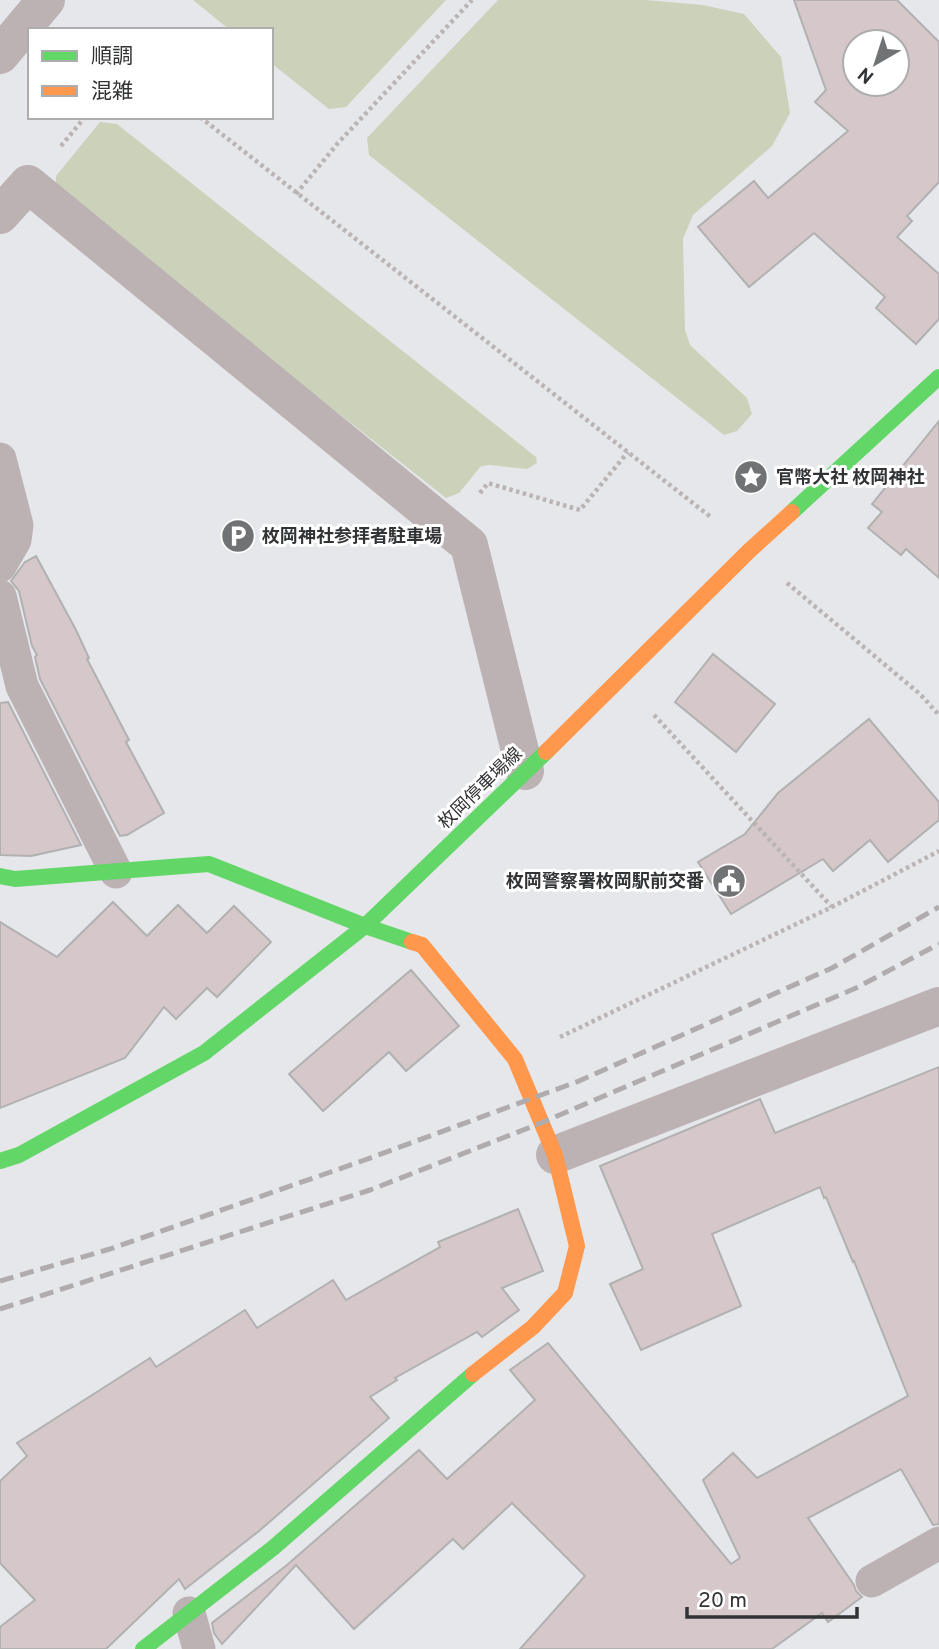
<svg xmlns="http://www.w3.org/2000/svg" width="939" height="1649" viewBox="0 0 939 1649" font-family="Overpass,'Noto Sans JP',sans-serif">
  <rect width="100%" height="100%" fill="#e5e7ea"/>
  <g fill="#ccd2ba">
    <path d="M193 0H446L346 107 329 109 271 63V30H230Z"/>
    <path d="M498 0H646L703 5 744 14 781 57 790 113 772 146 693 215 683 239 685 330 690 345 747 398 752 414 737 431 724 435 369 155 367 138Z"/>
    <path d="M100 122 117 124 536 457 537 463 527 469 490 465 481 466 459 493 446 498 56 191V176Z"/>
  </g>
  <g fill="#d6c8ca" stroke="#b1b1b1" stroke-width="2" fill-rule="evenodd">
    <path d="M794 0H897L939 42V182L907 216 912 221 897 237 939 274V319L916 344 876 308 885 297 814 233 749 287 698 227 754 181 768 198 848 131 815 102 826 90ZM855 42H897V84H855Z"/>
    <path d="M939 421V578L906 549 901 555 868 528 882 512 872 504Z"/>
    <path d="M36 556 76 630 89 658 87 659 129 740 126 742 164 813 127 835 120 836 40 679 35 657 37 655 32 646 19 591 11 581 25 562Z"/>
    <path d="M713 654 775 704 736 752 675 702Z"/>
    <path d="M8 702 81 845 31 856 0 855V703Z"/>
    <path d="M869 719 939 802V820L888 862 870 840 833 871 823 859 731 914 698 862 745 834 778 793Z"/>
    <path d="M113 902 147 936 178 905 207 933 234 906 271 942 217 997 207 988 176 1019 164 1007 125 1058 0 1108V922L57 957Z"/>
    <path d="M411 970 459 1026 406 1071 389 1052 323 1111 289 1074Z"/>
    <path d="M939 1067V1524L933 1525 901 1469 808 1518 854 1585 856 1591 862 1597 828 1622 822 1613 772 1649H520L585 1576 512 1503 463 1549 453 1539 354 1629 296 1565 222 1644 214 1633 212 1623 287 1565 419 1450 447 1479 535 1400 510 1370 548 1343 731 1564 740 1558 703 1480 733 1453 757 1478 908 1396 854 1261 853 1262 826 1197 824 1198 820 1187 712 1234 741 1306 641 1350 610 1284 643 1269 600 1166 760 1099 775 1133Z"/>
    <path d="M518 1209 543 1271 502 1288 519 1310 482 1337 477 1332 395 1378 397 1380 370 1397 389 1418 259 1531 185 1589 179 1579 106 1649H0V1627L35 1600 0 1563V1481L27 1456 17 1443 150 1358 156 1367 245 1310 257 1328 333 1280 346 1300 440 1247 438 1242Z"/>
  </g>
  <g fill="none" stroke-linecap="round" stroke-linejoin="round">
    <g stroke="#bab4b4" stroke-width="4.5" stroke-dasharray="3.5 3.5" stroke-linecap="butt">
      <path d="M200 117 712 518"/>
      <path d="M61 146 85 117"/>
      <path d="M296 194 338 143 472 0"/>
      <path d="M480 493 488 483 580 510 628 452"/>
      <path d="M787 583 920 694 939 715"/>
      <path d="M654 715 832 907"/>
      <path d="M560 1037 832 907 939 851"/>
    </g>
    <g stroke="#bcb2b3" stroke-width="33">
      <path d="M0 459 17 525 15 540 0 566"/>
      <path d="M0 596 22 686 116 872"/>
      <path d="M872 1581 939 1543"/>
      <path d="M189 1613 199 1649"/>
    </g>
    <g stroke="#bcb2b3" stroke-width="38">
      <path d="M0 55 46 0"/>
      <path d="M0 215 28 184 469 545 525 771"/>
      <path d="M555 1155 939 1006"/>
    </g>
    <g stroke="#63d668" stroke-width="16">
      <path d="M792 512 939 377"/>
      <path d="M0 876 15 879 209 864 365 926 412 942"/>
      <path d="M0 1161 19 1155 204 1053 365 926 546 752"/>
      <path d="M143 1649 273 1548 473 1374"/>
    </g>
    <g stroke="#ff974d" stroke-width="16">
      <path d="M546 752 749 551 792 512"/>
      <path d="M412 942 422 945 515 1059 555 1155 577 1246 565 1293 533 1327 473 1374"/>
    </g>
    <g stroke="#b0acae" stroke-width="5" stroke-dasharray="14 7" stroke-linecap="butt">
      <path d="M0 1281 110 1249 362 1161 579 1081 832 968 939 907"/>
      <path d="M0 1309 370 1190 541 1123 856 988 939 944"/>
    </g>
  </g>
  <defs>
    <g id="sight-disc" transform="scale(1.75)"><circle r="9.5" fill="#717274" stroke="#fff"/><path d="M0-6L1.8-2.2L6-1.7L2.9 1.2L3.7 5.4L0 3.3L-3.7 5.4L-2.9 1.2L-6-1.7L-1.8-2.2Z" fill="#fff"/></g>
    <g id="parking-disc" transform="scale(1.75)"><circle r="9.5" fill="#717274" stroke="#fff"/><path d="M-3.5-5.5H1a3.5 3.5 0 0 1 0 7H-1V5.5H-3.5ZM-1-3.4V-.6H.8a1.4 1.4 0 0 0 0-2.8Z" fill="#fff"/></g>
    <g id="civic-disc" transform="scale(1.75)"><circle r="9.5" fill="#717274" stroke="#fff"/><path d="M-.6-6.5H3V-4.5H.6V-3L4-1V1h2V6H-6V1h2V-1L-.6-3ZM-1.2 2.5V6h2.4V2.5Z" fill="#fff"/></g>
  </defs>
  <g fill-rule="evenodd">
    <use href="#sight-disc" x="751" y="477"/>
    <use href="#parking-disc" x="238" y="536"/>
    <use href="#civic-disc" x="729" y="881"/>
  </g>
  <g text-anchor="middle" stroke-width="6" stroke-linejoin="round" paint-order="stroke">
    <g font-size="18" font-weight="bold" fill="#323335" stroke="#fff" text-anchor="start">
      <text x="776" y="483">官幣大社 枚岡神社</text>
      <text x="262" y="542">枚岡神社参拝者駐車場</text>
      <text x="704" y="887" text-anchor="end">枚岡警察署枚岡駅前交番</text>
    </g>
    <g font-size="18" fill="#323335" stroke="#fff">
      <text transform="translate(480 788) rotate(-44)" y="6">枚岡停車場線</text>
    </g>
  </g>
  <rect x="28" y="28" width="245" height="91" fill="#ffffff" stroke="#adadae" stroke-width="2"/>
  <rect x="42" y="51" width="35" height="10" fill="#63d668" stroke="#adadae" stroke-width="2"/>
  <text x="91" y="63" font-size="21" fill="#323335">順調</text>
  <rect x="42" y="86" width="35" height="10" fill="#ff974d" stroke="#adadae" stroke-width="2"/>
  <text x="91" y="98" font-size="21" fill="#323335">混雑</text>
  <g transform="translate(876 63) rotate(219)"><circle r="33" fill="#ffffff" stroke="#adadae" stroke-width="2"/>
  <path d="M0-5L12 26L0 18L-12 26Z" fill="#717274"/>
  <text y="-10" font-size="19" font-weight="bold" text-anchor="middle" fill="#323335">N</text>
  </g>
  <path d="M687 1607v10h170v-10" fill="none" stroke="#323335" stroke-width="3.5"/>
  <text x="698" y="1607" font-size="21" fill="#323335" stroke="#ffffff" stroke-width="5" paint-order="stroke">20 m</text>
</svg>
